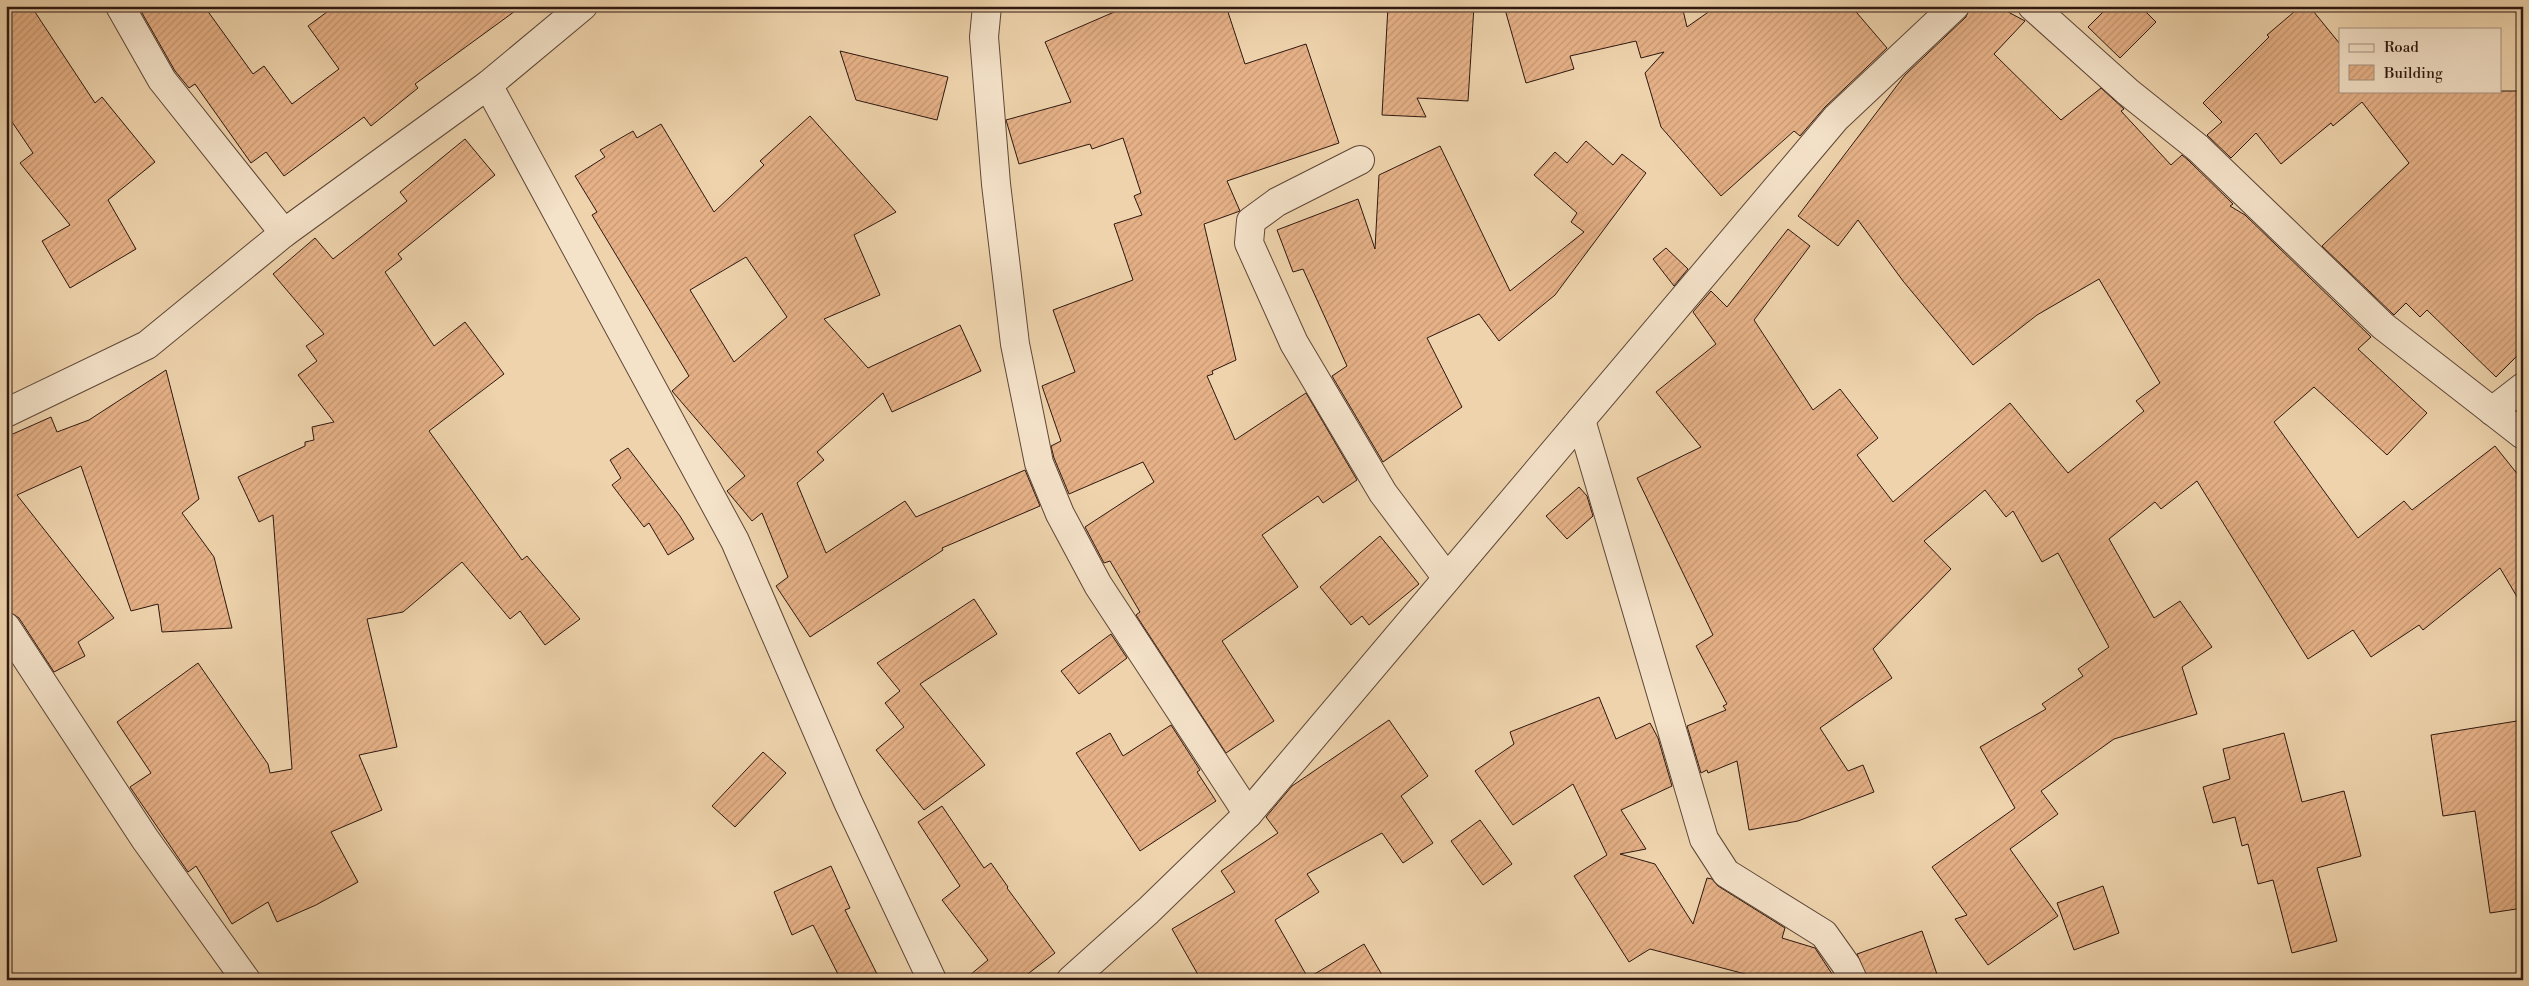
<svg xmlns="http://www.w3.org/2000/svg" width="2529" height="986" viewBox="0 0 2529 986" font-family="'Libre Bodoni',serif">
  <defs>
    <pattern id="building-hatch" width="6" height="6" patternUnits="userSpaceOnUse" patternTransform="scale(1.25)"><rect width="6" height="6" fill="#e6b187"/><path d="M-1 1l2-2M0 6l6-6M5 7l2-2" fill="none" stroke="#c69874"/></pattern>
  </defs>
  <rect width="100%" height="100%" fill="#eed3ac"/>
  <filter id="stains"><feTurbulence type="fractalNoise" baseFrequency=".004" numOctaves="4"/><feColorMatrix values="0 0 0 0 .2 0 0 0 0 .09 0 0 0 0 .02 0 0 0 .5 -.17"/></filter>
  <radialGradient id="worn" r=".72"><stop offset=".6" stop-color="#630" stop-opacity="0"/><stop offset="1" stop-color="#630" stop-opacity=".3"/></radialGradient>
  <g fill="url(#building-hatch)" stroke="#2e1810" fill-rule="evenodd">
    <path d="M6 6H31L95 103 102 97 155 162 108 200 136 249 70 288 42 241 70 225 20 163 33 153 6 113Z"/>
    <path d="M138 6H204L253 74 264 66 292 104 339 69 308 26 335 6H522L415 84 418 88 371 126 364 117 284 176 266 152 251 163 195 84 189 88 175 71Z"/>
    <path d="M1128 6H1226L1245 64 1306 44 1339 143 1227 181 1240 211 1204 224 1236 360 1212 371 1213 374 1207 376 1235 440 1306 393 1357 480 1323 503 1318 496 1262 535 1298 587 1222 641 1274 721 1226 753 1136 615 1140 612 1110 561 1104 563 1085 527 1154 482 1143 462 1069 494 1054 458 1051 446 1061 441 1042 386 1075 372 1053 310 1133 280 1114 224 1142 215 1134 196 1141 193 1123 138 1092 149 1090 144 1019 164 1006 120 1071 102 1045 42Z"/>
    <path d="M1388 6H1474L1468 101 1417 98 1426 117 1382 115Z"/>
    <path d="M1504 6H1682L1687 27 1717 6H1851L1887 48 1825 107 1800 136 1794 131 1721 196 1661 127 1645 73 1664 52 1641 58 1636 41 1570 56 1574 69 1526 83Z"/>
    <path d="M1970 6H1997L2025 21 1994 54 2061 120 2101 88 2124 109 2121 111 2171 165 2182 155 2188 160 2233 204 2230 206 2245 215 2371 337 2358 349 2427 413 2387 455 2314 387 2274 422 2358 538 2404 501 2412 510 2495 446 2523 481V607L2500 568 2423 630 2419 625 2371 657 2353 630 2308 659 2197 481 2161 509 2155 502 2109 539 2154 618 2180 601 2212 647 2182 667 2197 714 2114 739 2041 791 2058 814 2010 849 2058 916 1988 965 1955 919 1967 915 1932 867 2015 808 1980 747 2046 709 2042 704 2083 676 2078 669 2109 647 2058 553 2042 562 2013 511 2006 517 1985 490 1924 541 1951 569 1873 649 1892 678 1820 728 1848 771 1863 765 1874 792 1798 821 1749 830 1737 761 1708 773 1707 770 1701 773 1687 726 1726 710 1723 706 1727 704 1696 646 1713 635 1637 478 1701 447 1656 392 1716 344 1693 312 1711 291 1727 307 1788 229 1810 246 1754 320 1813 410 1840 389 1878 438 1857 455 1893 502 2010 403 2068 473 2144 411 2136 401 2160 383 2099 279 2037 315 1973 365 1903 281 1858 220 1838 246 1798 216 1905 75 1966 17Z"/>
    <path d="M2109 6H2140L2156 22 2120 58 2088 27Z"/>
    <path d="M2301 6H2309L2340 44V91H2523V350L2496 377 2427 310 2420 317 2406 303 2394 315 2322 246 2409 163 2362 102 2333 126 2331 123 2281 164 2256 133 2231 158 2207 135 2222 122 2203 103 2269 37 2267 35Z"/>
    <path d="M840 51 948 77 937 120 856 100Z"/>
    <path d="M810 116 896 212 854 235 880 295 824 319 868 368 960 325 981 371 892 412 883 393 817 452 824 460 797 483 826 553 905 501 916 517 1025 470 1040 506 942 548 943 550 810 637 776 586 788 577 762 513 752 521 727 491 745 476 672 391 689 376 592 215 597 212 575 176 605 157 600 150 633 131 637 138 661 124 714 212 764 165 760 161ZM746 257 787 317 734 362 690 290Z"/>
    <path d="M465 139 495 175 398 254 402 259 385 272 434 346 465 322 504 374 429 431 522 560 527 556 580 619 545 645 520 611 510 619 462 562 403 612 367 619 397 747 359 755 382 810 331 832 358 882 316 905 277 922 268 902 232 924 196 866 188 872 130 787 151 773 117 722 198 663 268 764 270 773 292 769 273 515 259 522 238 477 305 446V442L314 440 312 427 334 422 298 375 317 361 306 346 324 334 273 274 315 238 333 259 407 201 400 192Z"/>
    <path d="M1586 141 1613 165 1622 154 1646 173 1555 295 1499 341 1479 314 1427 338 1462 407 1383 462 1332 376 1347 366 1303 269 1293 272 1277 230 1358 199 1375 249 1379 175 1440 146 1510 291 1584 232 1571 222 1577 213 1534 175 1555 152 1567 163Z"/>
    <path d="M1666 248 1688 269 1674 286 1653 259Z"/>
    <path d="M166 370 199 499 182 513 214 557 232 628 162 632 158 604 131 611 81 466 17 495 114 618 78 642 85 656 54 672 19 618 10 612 6 606V437L51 417 57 432 89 420Z"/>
    <path d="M628 448 680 516 694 539 668 555 649 523 644 527 612 485 621 478 610 460Z"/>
    <path d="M1579 487 1587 496 1593 516 1567 539 1546 516Z"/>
    <path d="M1380 536 1419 584 1369 625 1362 616 1351 625 1320 587Z"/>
    <path d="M974 599 997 634 920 684 985 765 924 810 876 750 904 727 885 703 900 691 877 663Z"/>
    <path d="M1111 634 1127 658 1079 694 1061 671Z"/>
    <path d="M1599 697 1616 739 1650 723 1658 738 1672 786 1621 810 1646 849 1620 854 1655 864 1693 924 1707 878 1712 879 1718 886 1785 928 1782 938 1815 948 1836 980H1768L1650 949 1629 962 1574 876 1607 855 1573 784 1513 825 1475 771 1514 744 1510 732Z"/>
    <path d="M1389 720 1428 776 1401 796 1433 843 1403 863 1382 833 1307 874 1319 892 1275 920 1308 978 1364 944 1385 980H1201L1172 929 1235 892 1221 871 1278 833 1266 817 1292 786Z"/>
    <path d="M2523 720V908L2490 913 2475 811 2443 816 2431 735Z"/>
    <path d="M1171 725 1200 770 1197 772 1216 801 1140 851 1076 753 1110 733 1123 756Z"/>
    <path d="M2284 733 2302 802 2344 791 2361 856 2317 868 2337 941 2292 953 2273 880 2258 884 2248 844 2242 846 2235 817 2213 823 2203 787 2230 779 2223 749Z"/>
    <path d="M763 752 786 773 735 827 712 806Z"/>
    <path d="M942 806 984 868 991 863 1008 887 1007 888 1055 953 1020 980H964L988 960 942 900 960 886 918 822Z"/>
    <path d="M1480 820 1512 864 1483 885 1451 841Z"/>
    <path d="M831 866 850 908 845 910 880 980H841L813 925 792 935 774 892Z"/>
    <path d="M2103 886 2119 933 2074 950 2057 903Z"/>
    <path d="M1922 931 1939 980H1868L1857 954Z"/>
  </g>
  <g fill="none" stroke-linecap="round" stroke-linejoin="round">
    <g stroke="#5e4737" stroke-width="30">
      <g id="minor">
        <path d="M120 6 162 80 284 233"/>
        <path d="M987 6 984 37 996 184 1015 344 1039 463 1060 514 1098 585 1248 814"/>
        <path d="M2032 6 2128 92 2198 148 2383 326 2523 435"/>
        <path d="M488 85 735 541 848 802 932 980"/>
        <path d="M1360 160 1277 202 1251 221 1249 243 1294 343 1383 493 1447 578"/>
        <path d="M2492 411 2523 387"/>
        <path d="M6 413 147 345 284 233 488 85 583 6"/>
        <path d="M1581 420 1704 839 1726 873 1824 934 1846 965 1853 980"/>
        <path d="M6 627 145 839 246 980"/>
        <path d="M1071 980 1148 911 1248 814 1836 118 1955 6"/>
      </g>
    </g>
    <use href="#minor" stroke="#f4e2c9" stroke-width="28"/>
  </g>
  <rect width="2529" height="986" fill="none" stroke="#eed3ac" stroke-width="25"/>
  <rect x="8" y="8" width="2514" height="971" fill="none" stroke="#2e1810" stroke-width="2.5"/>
  <rect x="12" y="12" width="2504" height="961" fill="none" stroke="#2e1810"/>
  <rect x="2339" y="28" width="162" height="65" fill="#f4e2c9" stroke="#a5917f"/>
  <rect x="2349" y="44" width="25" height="8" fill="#f4e2c9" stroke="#a5917f"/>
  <text x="2384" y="52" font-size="15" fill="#2e1810">Road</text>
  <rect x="2349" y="65" width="25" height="15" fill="url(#building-hatch)" stroke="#a5917f"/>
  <text x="2384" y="78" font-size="15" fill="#2e1810">Building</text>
  <rect width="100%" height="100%" filter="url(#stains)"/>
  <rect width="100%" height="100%" fill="url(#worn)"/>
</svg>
